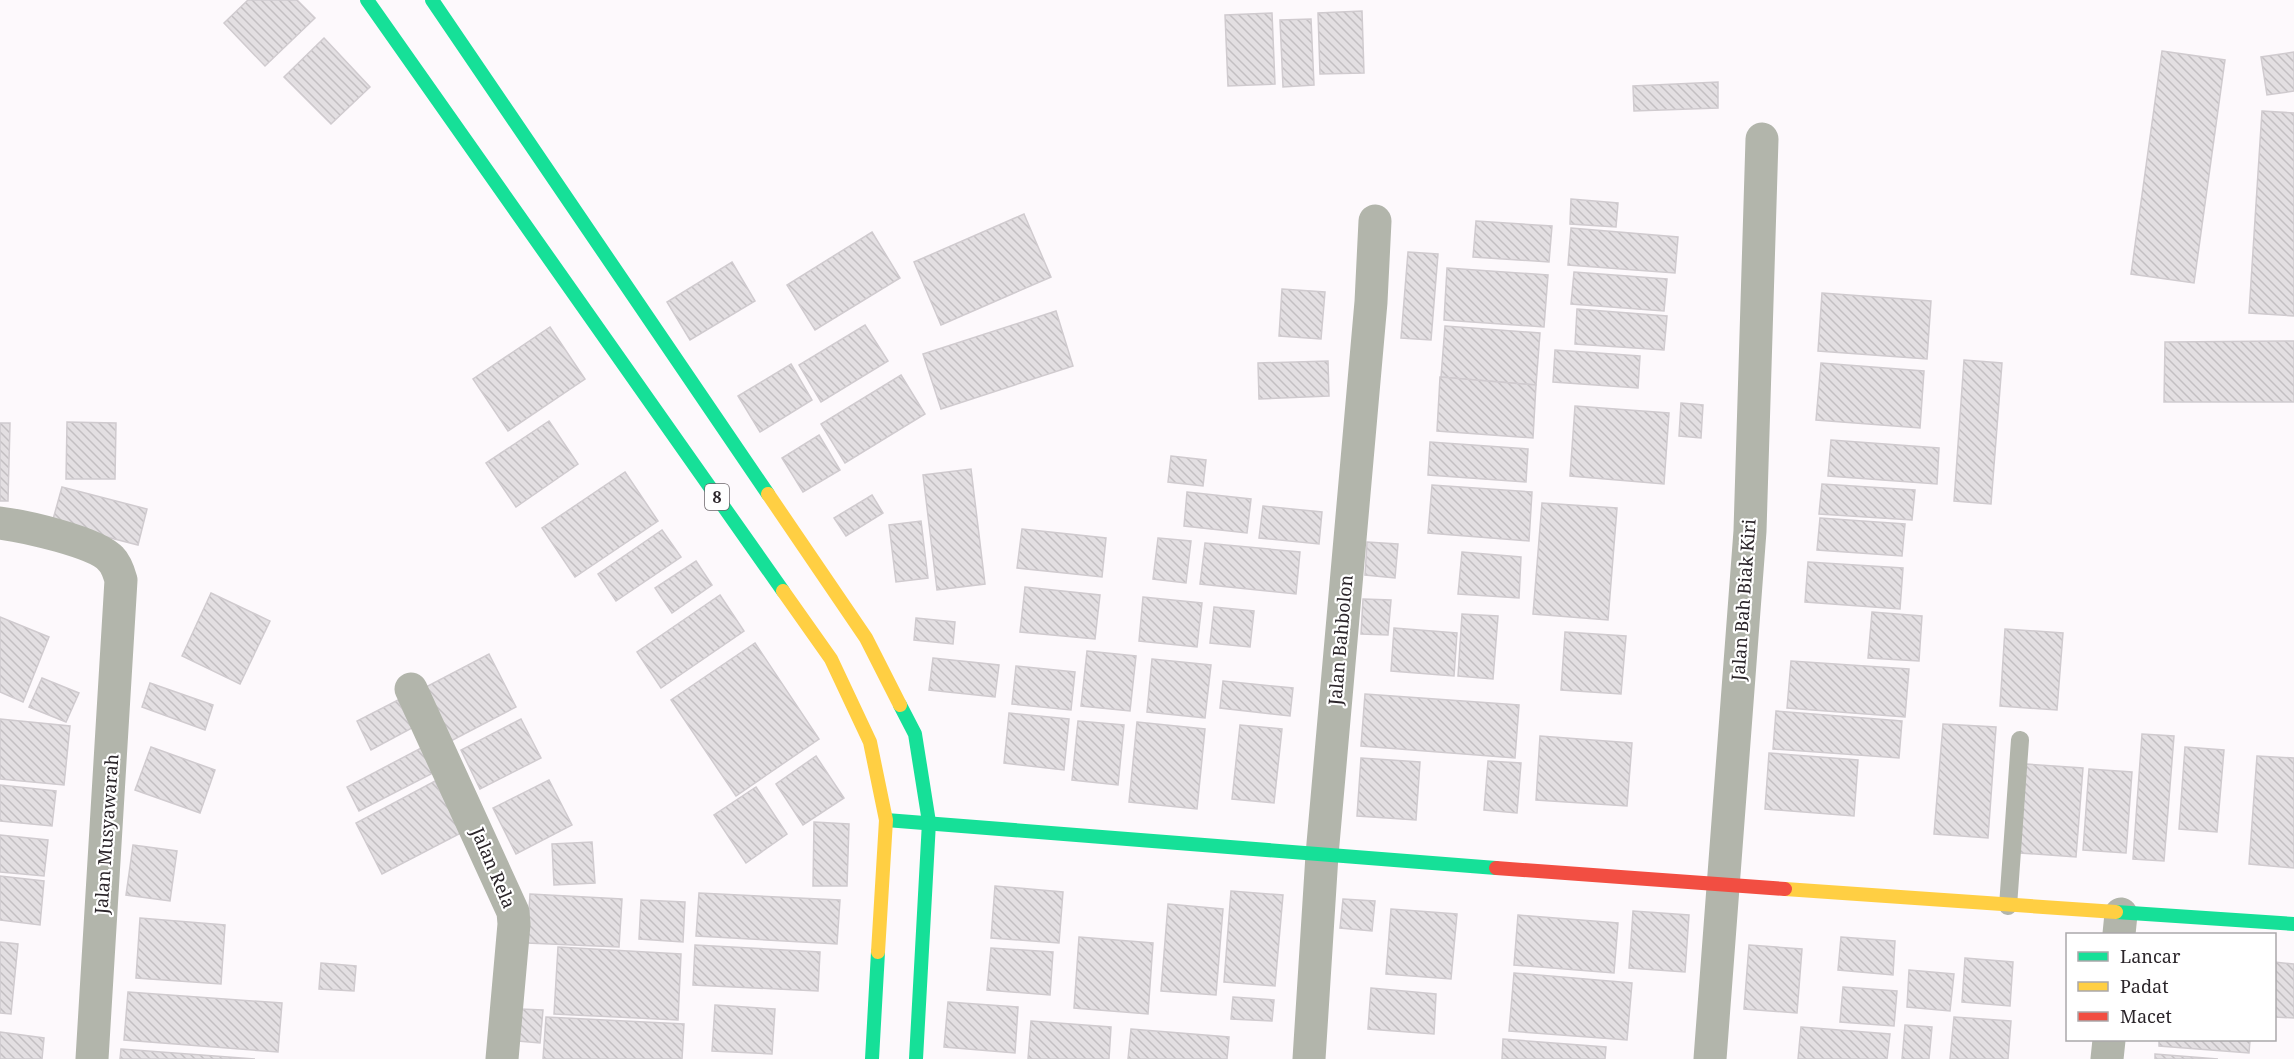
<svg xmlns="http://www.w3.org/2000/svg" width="2294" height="1059" viewBox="0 0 2294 1059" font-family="'Noto Serif',serif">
  <defs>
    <pattern id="building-back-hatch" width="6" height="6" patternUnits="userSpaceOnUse" patternTransform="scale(1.5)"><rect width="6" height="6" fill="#e3dfe2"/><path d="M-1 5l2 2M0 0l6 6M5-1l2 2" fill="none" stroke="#c3bfc2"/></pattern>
  </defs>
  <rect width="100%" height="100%" fill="#fdf9fc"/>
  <g fill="url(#building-back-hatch)" stroke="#d0cbcf" stroke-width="1.5">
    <path d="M248 0H297L315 18 265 66 224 23Z"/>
    <path d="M1362 11 1364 73 1320 74 1318 13Z"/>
    <path d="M1272 13 1275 84 1228 86 1225 15Z"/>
    <path d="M1311 19 1314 85 1283 87 1280 20Z"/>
    <path d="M324 38 370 87 331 124 284 77Z"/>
    <path d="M2162 51 2225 60 2194 283 2131 274Z"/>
    <path d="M2294 52V91L2267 95 2261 57Z"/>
    <path d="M1718 82V108L1634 111 1633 86Z"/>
    <path d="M2262 111 2294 113V316L2249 313Z"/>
    <path d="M1571 199 1618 203 1616 227 1570 224Z"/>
    <path d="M1024 214 1051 277 941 325 914 262Z"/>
    <path d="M1476 221 1552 226 1549 262 1473 257Z"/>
    <path d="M1571 228 1678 237 1675 273 1568 265Z"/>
    <path d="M872 232 900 278 815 330 787 285Z"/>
    <path d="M1408 252 1438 254 1431 340 1401 338Z"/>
    <path d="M732 262 755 301 690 340 667 302Z"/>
    <path d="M1447 268 1548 275 1544 327 1444 320Z"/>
    <path d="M1574 272 1667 279 1664 311 1571 304Z"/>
    <path d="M1282 289 1325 292 1321 339 1279 336Z"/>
    <path d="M1822 293 1931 301 1927 359 1818 351Z"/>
    <path d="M1577 309 1667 316 1664 350 1575 344Z"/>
    <path d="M1056 311 1073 366 941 409 923 354Z"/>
    <path d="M865 325 888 361 821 402 799 365Z"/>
    <path d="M1445 326 1540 333 1536 385 1441 377Z"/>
    <path d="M550 327 585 379 508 431 473 379Z"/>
    <path d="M2294 341V402H2164L2165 342Z"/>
    <path d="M1555 350 1640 356 1638 388 1553 382Z"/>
    <path d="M1964 360 2002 363 1991 504 1954 501Z"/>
    <path d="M1328 361 1329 396 1259 399 1258 363Z"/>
    <path d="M1821 363 1924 371 1920 428 1816 420Z"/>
    <path d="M791 364 812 400 760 432 738 396Z"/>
    <path d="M901 375 925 414 845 463 821 424Z"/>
    <path d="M1440 377 1536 385 1533 438 1437 431Z"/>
    <path d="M1681 403 1703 405 1701 438 1679 436Z"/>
    <path d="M1575 406 1669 413 1664 484 1570 476Z"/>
    <path d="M549 421 578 464 516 507 486 463Z"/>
    <path d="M67 422 116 423 115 479H66Z"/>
    <path d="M0 423H10L8 501H0Z"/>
    <path d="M819 435 840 470 803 492 782 458Z"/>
    <path d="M1831 440 1939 448 1937 484 1828 476Z"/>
    <path d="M1430 442 1528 449 1526 482 1428 475Z"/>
    <path d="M1171 456 1206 460 1203 486 1168 482Z"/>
    <path d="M971 469 985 584 937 590 923 475Z"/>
    <path d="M625 472 658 521 575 577 542 528Z"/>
    <path d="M1822 484 1915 490 1912 520 1819 514Z"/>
    <path d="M1432 485 1532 492 1529 541 1428 533Z"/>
    <path d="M62 487 147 509 138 545 52 523Z"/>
    <path d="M1187 492 1251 499 1247 533 1184 526Z"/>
    <path d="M872 495 883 513 846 536 834 518Z"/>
    <path d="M1542 503 1617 508 1608 620 1533 614Z"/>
    <path d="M1263 506 1322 512 1319 544 1259 538Z"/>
    <path d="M1820 518 1905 524 1902 556 1817 550Z"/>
    <path d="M921 521 928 578 896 582 889 525Z"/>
    <path d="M1022 529 1106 538 1102 577 1017 568Z"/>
    <path d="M662 530 681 557 616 601 598 574Z"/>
    <path d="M1158 538 1191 541 1186 583 1153 579Z"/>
    <path d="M1367 542 1398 544 1395 578 1365 575Z"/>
    <path d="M1205 543 1300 552 1296 594 1200 584Z"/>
    <path d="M1462 552 1521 557 1519 598 1458 594Z"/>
    <path d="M696 561 712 585 672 613 655 588Z"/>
    <path d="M1808 562 1903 568 1900 609 1805 602Z"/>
    <path d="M1025 587 1100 595 1095 639 1020 632Z"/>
    <path d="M211 593 270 621 240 684 182 656Z"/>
    <path d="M720 595 744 631 661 688 637 652Z"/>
    <path d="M1143 597 1202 603 1197 647 1139 641Z"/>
    <path d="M1363 599 1391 600 1388 635 1361 634Z"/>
    <path d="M1214 607 1254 611 1250 647 1210 643Z"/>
    <path d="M1872 612 1922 616 1919 661 1868 658Z"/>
    <path d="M1462 614 1498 616 1493 679 1458 676Z"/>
    <path d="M0 617 49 637 23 702 0 692Z"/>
    <path d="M916 618 955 622 953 644 914 640Z"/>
    <path d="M1394 628 1457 633 1454 676 1391 671Z"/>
    <path d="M2005 629 2063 633 2057 710 2000 706Z"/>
    <path d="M1565 632 1626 636 1621 694 1561 690Z"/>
    <path d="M755 643 819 739 736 796 671 700Z"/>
    <path d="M1087 651 1136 656 1130 711 1081 706Z"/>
    <path d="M489 654 516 707 449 742 422 689Z"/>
    <path d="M933 658 999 665 995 697 929 690Z"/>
    <path d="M1152 659 1211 665 1205 718 1147 712Z"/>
    <path d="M1791 661 1909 669 1905 717 1787 708Z"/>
    <path d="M1016 666 1075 672 1071 710 1012 704Z"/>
    <path d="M42 678 79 693 66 722 29 707Z"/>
    <path d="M1223 681 1293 688 1290 716 1220 708Z"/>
    <path d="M150 683 213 705 205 730 142 707Z"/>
    <path d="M1365 694 1519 705 1515 758 1361 746Z"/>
    <path d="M398 700 412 728 371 750 357 721Z"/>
    <path d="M1776 711 1902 721 1899 758 1773 749Z"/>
    <path d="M1009 713 1069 719 1064 770 1004 763Z"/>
    <path d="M0 719 70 726 64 785 0 779Z"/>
    <path d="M521 719 541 758 480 789 461 750Z"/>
    <path d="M1078 721 1124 725 1118 785 1072 780Z"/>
    <path d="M1137 722 1205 729 1197 809 1129 802Z"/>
    <path d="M1943 724 1996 727 1988 838 1934 834Z"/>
    <path d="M1240 725 1282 729 1274 803 1232 799Z"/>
    <path d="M2142 734 2174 736 2164 861 2133 859Z"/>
    <path d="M1540 736 1632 743 1627 806 1536 800Z"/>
    <path d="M151 747 215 770 200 813 135 790Z"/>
    <path d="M423 747 435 772 359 811 347 787Z"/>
    <path d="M2185 747 2224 750 2217 832 2179 829Z"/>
    <path d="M1769 753 1858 760 1854 816 1765 809Z"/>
    <path d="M816 756 844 798 803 825 776 784Z"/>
    <path d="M2257 756 2294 758V868L2249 864Z"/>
    <path d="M1361 758 1420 762 1416 820 1357 816Z"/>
    <path d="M1488 761 1521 763 1517 813 1484 810Z"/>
    <path d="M2026 764 2083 768 2076 857 2020 853Z"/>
    <path d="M2089 769 2132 772 2126 853 2083 850Z"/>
    <path d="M549 780 572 825 516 854 493 808Z"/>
    <path d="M435 781 461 833 382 874 356 823Z"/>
    <path d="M0 785 56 791 52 826 0 821Z"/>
    <path d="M756 787 787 834 746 863 714 815Z"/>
    <path d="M814 822 849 824 847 886H813Z"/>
    <path d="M0 835 48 840 44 876 0 872Z"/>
    <path d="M592 842 595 883 554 885 552 844Z"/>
    <path d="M133 845 177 851 170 901 126 895Z"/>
    <path d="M0 876 44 881 40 925 0 920Z"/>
    <path d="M995 886 1063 892 1059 943 991 938Z"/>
    <path d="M1231 891 1283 895 1275 986 1224 982Z"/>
    <path d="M699 893 840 900 837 944 696 936Z"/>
    <path d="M530 894 622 899 619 947 527 943Z"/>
    <path d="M1343 899 1375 901 1372 931 1340 928Z"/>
    <path d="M641 900 685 902 683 942 639 939Z"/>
    <path d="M1168 904 1223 909 1216 995 1161 991Z"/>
    <path d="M1391 909 1457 914 1451 979 1386 974Z"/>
    <path d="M1633 911 1689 915 1685 972 1629 968Z"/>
    <path d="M1518 915 1618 923 1614 973 1514 965Z"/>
    <path d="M140 918 225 925 221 984 136 978Z"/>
    <path d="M1079 937 1153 943 1148 1014 1074 1008Z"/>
    <path d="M1841 937 1895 941 1893 975 1838 970Z"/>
    <path d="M0 942 18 944 11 1014 0 1013Z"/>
    <path d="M695 945 820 952 818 991 693 985Z"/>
    <path d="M1749 945 1802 949 1797 1013 1744 1009Z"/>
    <path d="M558 947 681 954 678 1020 554 1014Z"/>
    <path d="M991 948 1053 952 1050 995 987 990Z"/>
    <path d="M1965 958 2013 962 2010 1006 1962 1002Z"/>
    <path d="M2274 962 2294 964V1018L2274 1017Z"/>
    <path d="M321 963 356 966 354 991 319 989Z"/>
    <path d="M1909 970 1954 974 1950 1011 1907 1007Z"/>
    <path d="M1514 973 1632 983 1627 1040 1509 1031Z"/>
    <path d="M1843 987 1897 991 1894 1026 1840 1022Z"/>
    <path d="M1371 988 1436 994 1434 1034 1368 1029Z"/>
    <path d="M128 992 282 1003 278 1052 124 1040Z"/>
    <path d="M1233 997 1274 1000 1272 1021 1231 1019Z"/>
    <path d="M948 1002 1018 1007 1015 1053 944 1047Z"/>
    <path d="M715 1005 775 1009 772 1054 712 1051Z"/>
    <path d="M520 1009 543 1010 540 1043 518 1041Z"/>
    <path d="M546 1017 684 1024 682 1059H543Z"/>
    <path d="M1954 1017 2011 1021 2008 1059H1950Z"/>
    <path d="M1031 1021 1111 1027 1109 1059H1028Z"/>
    <path d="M1905 1025 1932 1027 1929 1059H1902Z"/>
    <path d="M1801 1027 1890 1034 1887 1059H1798Z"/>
    <path d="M1131 1029 1229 1037 1227 1059H1128Z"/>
    <path d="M0 1032 44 1038 42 1059H0Z"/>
    <path d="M1503 1039 1606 1047 1605 1059H1502Z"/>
    <path d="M2159 1040H2250L2249 1053 2159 1046Z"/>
    <path d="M121 1049 255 1059H120Z"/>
    <path d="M2155 1054 2218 1059H2155Z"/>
  </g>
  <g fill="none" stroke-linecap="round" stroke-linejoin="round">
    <path stroke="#b2b5ab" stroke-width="18" d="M2008 906 2020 740"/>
    <g stroke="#b2b5ab" stroke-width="33">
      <path d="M0 523C24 526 96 542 111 559 116 564 119 573 121 580L92 1059"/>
      <path d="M411 689 513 912 514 924 502 1059"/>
      <path d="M2119 934 2121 914"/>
      <path d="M1309 1059 1322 855 1371 302 1375 221"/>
      <path d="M1710 1059 1750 531 1762 139"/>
      <path d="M2107 1059 2109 1040"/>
    </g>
    <g stroke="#16e098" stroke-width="14">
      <path d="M367 0 783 591"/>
      <path d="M432 0 768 494"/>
      <path d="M900 705 915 734 929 822 916 1059"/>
      <path d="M886 820 1496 868"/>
      <path d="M2116 912 2294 924"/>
      <path d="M872 1059 878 952"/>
    </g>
    <g stroke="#ffcf43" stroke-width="14">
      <path d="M768 494 866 638 900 705"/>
      <path d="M783 591 831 659 870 742 886 820 878 952"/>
      <path d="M1785 889 2116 912"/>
    </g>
    <path stroke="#f24e42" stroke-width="14" d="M1496 868 1785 889"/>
  </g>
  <g text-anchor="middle" stroke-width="4.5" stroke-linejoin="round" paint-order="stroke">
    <rect fill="#fff" stroke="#6b666a" stroke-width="1.5" x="705" y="484" width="24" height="26" rx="4.5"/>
    <g font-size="16" font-weight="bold" fill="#2b252a">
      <text x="717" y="503">8</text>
    </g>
    <g font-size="18" fill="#2b252a" stroke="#fff">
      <text transform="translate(1744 600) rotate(-86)" y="6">Jalan Bah Biak Kiri</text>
      <text transform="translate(1341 640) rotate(-85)" y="6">Jalan Bahbolon</text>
      <text transform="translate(107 834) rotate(-86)" y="6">Jalan Musyawarah</text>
      <text transform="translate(493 868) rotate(67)" y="6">Jalan Rela</text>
    </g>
  </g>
  <rect x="2066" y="933" width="210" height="108" fill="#ffffff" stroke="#aaa8aa" stroke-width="1.5"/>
  <rect x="2078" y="952" width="30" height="9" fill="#16e098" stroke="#aaa8aa" stroke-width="1.5"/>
  <text x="2120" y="963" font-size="18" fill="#2b252a">Lancar</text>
  <rect x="2078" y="982" width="30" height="9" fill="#ffcf43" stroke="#aaa8aa" stroke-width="1.5"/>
  <text x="2120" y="993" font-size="18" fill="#2b252a">Padat</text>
  <rect x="2078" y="1012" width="30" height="9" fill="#f24e42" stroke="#aaa8aa" stroke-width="1.5"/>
  <text x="2120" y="1023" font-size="18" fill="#2b252a">Macet</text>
</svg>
